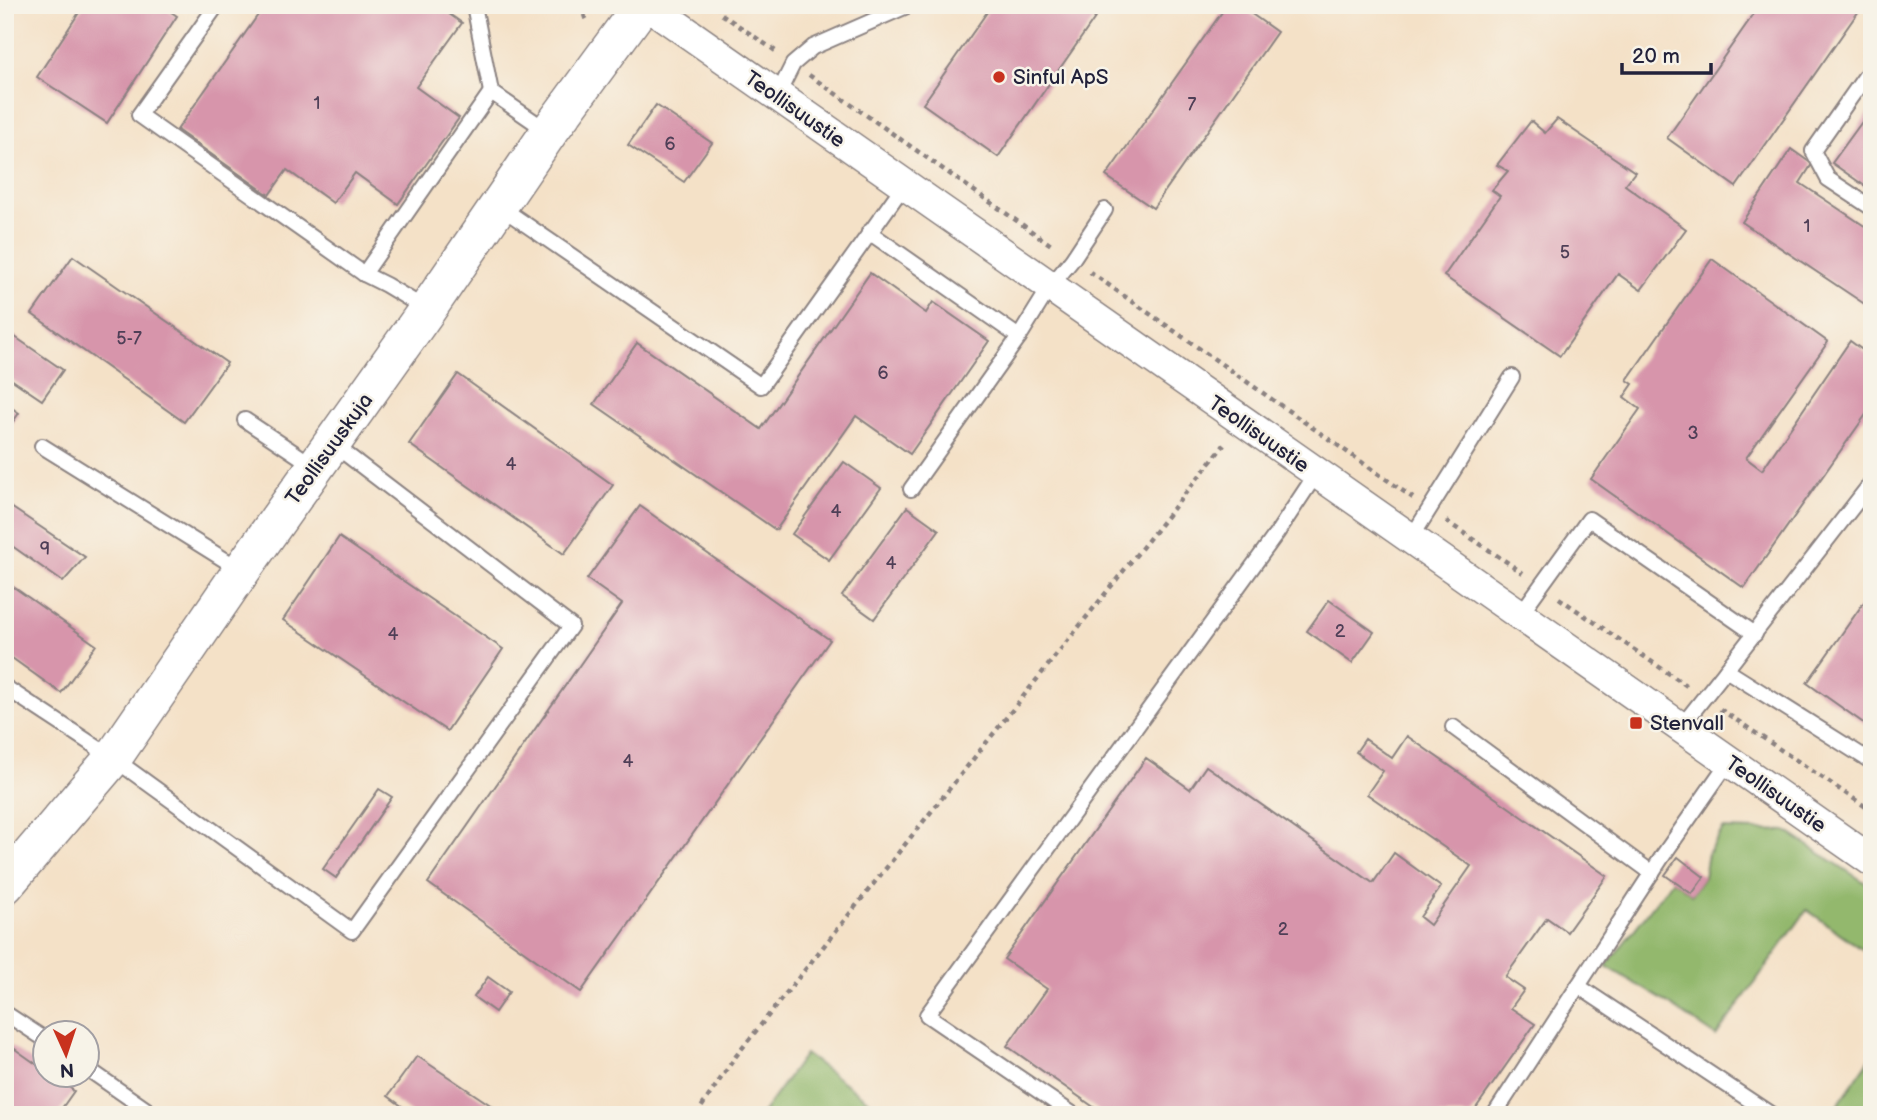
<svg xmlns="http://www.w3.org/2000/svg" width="1877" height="1120" viewBox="0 0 1877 1120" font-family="'Balsamiq Sans',sans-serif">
  <rect width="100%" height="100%" fill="#f7f3e8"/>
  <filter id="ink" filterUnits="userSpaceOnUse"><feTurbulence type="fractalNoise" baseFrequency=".0143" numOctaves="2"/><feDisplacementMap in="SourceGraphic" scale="14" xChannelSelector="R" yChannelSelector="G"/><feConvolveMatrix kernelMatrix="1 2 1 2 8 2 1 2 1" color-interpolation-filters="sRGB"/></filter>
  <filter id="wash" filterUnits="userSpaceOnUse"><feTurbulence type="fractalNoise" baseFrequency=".00686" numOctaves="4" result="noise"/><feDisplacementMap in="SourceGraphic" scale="28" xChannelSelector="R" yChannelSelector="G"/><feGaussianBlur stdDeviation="1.57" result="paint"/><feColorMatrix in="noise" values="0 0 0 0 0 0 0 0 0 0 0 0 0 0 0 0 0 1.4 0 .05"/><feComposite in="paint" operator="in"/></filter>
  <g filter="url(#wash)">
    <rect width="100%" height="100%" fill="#f4e1c7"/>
    <g fill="#93b86d" stroke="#5a6d54" stroke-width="2">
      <path d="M1723 829 1786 831 1872 887V956L1807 910 1716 1036 1661 999 1606 966 1673 880 1692 894 1704 877 1708 853Z"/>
      <path d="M805 1054 888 1115H761Z"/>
      <path d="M1872 1056V1115H1831Z"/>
    </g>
    <g id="blocks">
      <g fill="#d795ab">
        <path d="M84 5H161L177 16 107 123 37 77Z"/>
        <path d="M265 5H436L462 23 416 87 459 118 398 204 355 173 333 203 287 170 269 195 177 130Z"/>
        <path d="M992 5H1104L998 157 923 104Z"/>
        <path d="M1227 5H1239L1277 32 1153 208 1106 176Z"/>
        <path d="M1760 5H1863L1736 187 1667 138Z"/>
        <path d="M656 105 712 143 684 182 628 145Z"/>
        <path d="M1872 108V191L1832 163Z"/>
        <path d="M1557 119 1635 172 1625 185 1686 229 1641 290 1618 274 1560 356 1444 276 1500 196 1492 190 1508 171 1497 165 1531 121 1545 133Z"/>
        <path d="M1791 149 1812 164 1800 183 1872 231V309L1742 222Z"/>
        <path d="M73 256 227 363 184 422 32 314Z"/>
        <path d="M1712 259 1828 342 1746 458 1762 470 1850 341 1872 357V406L1744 588 1591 479 1640 409 1624 397 1633 384 1627 380Z"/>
        <path d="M870 273 926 313 933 302 989 341 910 454 856 416 776 530 594 404 637 343 761 429Z"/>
        <path d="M5 330 63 370 42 400 5 375Z"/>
        <path d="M458 374 613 485 564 554 409 444Z"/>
        <path d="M5 403 19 413 5 433Z"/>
        <path d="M844 462 881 488 829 560 792 534Z"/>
        <path d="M5 503 85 557 63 582 5 541Z"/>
        <path d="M640 506 830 640 581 992 428 883 622 604 587 579Z"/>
        <path d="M907 507 939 530 874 619 842 596Z"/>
        <path d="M339 537 503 649 447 731 283 620Z"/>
        <path d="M5 581 96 645 61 693 5 653Z"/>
        <path d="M1872 591V729L1807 683Z"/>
        <path d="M1329 600 1374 632 1352 663 1307 631Z"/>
        <path d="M1407 736 1607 876 1567 932 1547 918 1505 977 1524 990 1511 1008 1535 1024 1471 1115H1105L1007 1046 1047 989 1004 959 1146 758 1190 789 1206 766 1373 883 1394 853 1441 887 1420 917 1430 925 1471 866 1367 794 1383 771 1356 752 1365 739 1392 758Z"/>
        <path d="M379 789 392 797 336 878 323 869Z"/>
        <path d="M1678 857 1704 877 1692 894 1665 875Z"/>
        <path d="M488 977 509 992 495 1012 474 997Z"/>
        <path d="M5 1042 46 1071V1074H51L74 1091 57 1115H5Z"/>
        <path d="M417 1056 501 1112 499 1115H414L388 1096Z"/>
      </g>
    </g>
  </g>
  <g filter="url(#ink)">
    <use href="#blocks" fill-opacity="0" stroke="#8b8281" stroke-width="2"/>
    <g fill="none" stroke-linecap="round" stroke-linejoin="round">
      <g stroke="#8b8281" stroke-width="18">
        <g id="service">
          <path d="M217 5 139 115 364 274 386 285 426 309"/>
          <path d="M474 5 491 92"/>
          <path d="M1872 67 1813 151 1828 179 1872 208"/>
          <path d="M777 96 793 64 813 47 909 5"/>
          <path d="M499 206 761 386 904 185"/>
          <path d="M869 232 1019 337"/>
          <path d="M364 274 491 92 549 132"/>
          <path d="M245 420 314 466"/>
          <path d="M42 446 241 570"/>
          <path d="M911 489 1019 337 1050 287 1072 260 1105 210"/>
          <path d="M1410 540 1512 377"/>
          <path d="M1519 616 1589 519 1755 634"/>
          <path d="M1726 670 1872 482"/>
          <path d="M5 687 113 758 352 931 571 626 333 444"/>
          <path d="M1453 727 1652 873"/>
          <path d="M1680 728 1726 670 1872 762"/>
          <path d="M1578 986 1772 1115"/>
          <path d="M5 1013 46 1040"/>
          <path d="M88 1069 154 1115"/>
          <path d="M1074 1115 927 1015 1277 533 1316 474"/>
          <path d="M1494 1115 1662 857 1729 761"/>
        </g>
      </g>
      <g stroke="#8b8281" stroke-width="33">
        <path id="minor" d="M648 5 1872 861"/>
      </g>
      <g stroke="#8b8281" stroke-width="40">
        <path id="tertiary" d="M5 885 113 758 242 570 427 310 549 132 642 5"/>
      </g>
      <g stroke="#8b8281" stroke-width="4.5" stroke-dasharray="5 5" stroke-linecap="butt">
        <path d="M581 5 587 24"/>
        <path d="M719 5 720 13 777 52"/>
        <path d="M809 75 1054 247"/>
        <path d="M1090 272 1413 498"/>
        <path d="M1446 521 1523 573"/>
        <path d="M1559 598 1687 686"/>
        <path d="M1720 709 1872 811"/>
        <path d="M696 1115 736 1056 1224 445"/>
      </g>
      <use href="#service" stroke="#fff" stroke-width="14"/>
      <use href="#minor" stroke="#fff" stroke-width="30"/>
      <use href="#tertiary" stroke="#fff" stroke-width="37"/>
    </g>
  </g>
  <g fill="#c8321e" stroke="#f7f3e8" stroke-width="2.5">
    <circle cx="999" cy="77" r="7"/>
    <rect x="1629" y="716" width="14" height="14" rx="3.5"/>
  </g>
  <g text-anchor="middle" stroke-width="5" stroke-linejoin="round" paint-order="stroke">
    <g font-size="18" fill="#4f3f57">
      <text x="317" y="109">1</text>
      <text x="1192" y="110">7</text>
      <text x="670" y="150">6</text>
      <text x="1807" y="232">1</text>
      <text x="1565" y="258">5</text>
      <text x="129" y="344">5-7</text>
      <text x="883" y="379">6</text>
      <text x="1693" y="439">3</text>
      <text x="511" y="470">4</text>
      <text x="836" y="517">4</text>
      <text x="45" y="555">9</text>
      <text x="891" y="569">4</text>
      <text x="1340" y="637">2</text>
      <text x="393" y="640">4</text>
      <text x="628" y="767">4</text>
      <text x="1283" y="935">2</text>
    </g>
    <g font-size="21" fill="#22223b" stroke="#f7f3e8" text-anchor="start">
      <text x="1013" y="84">Sinful ApS</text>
      <text x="1650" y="730">Stenvall</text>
    </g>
    <g font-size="21" fill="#22223b" stroke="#f7f3e8">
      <text transform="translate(795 109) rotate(35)" y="7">Teollisuustie</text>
      <text transform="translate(1259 434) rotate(35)" y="7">Teollisuustie</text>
      <text transform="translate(329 449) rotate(-54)" y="7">Teollisuuskuja</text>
      <text transform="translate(1776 794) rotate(35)" y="7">Teollisuustie</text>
    </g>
  </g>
  <rect width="1877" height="1120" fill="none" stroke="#f7f3e8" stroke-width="28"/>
  <g transform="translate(66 1054) rotate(177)"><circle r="33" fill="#f7f3e8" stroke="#a29fa3" stroke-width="2"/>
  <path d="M0-5L12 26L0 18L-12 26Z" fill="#c8321e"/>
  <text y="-10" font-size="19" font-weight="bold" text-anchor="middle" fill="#22223b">N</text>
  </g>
  <path d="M1622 63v10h89v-10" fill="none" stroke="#22223b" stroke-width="3.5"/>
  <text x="1632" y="63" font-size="21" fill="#22223b" stroke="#f7f3e8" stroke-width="5" paint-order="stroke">20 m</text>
</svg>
